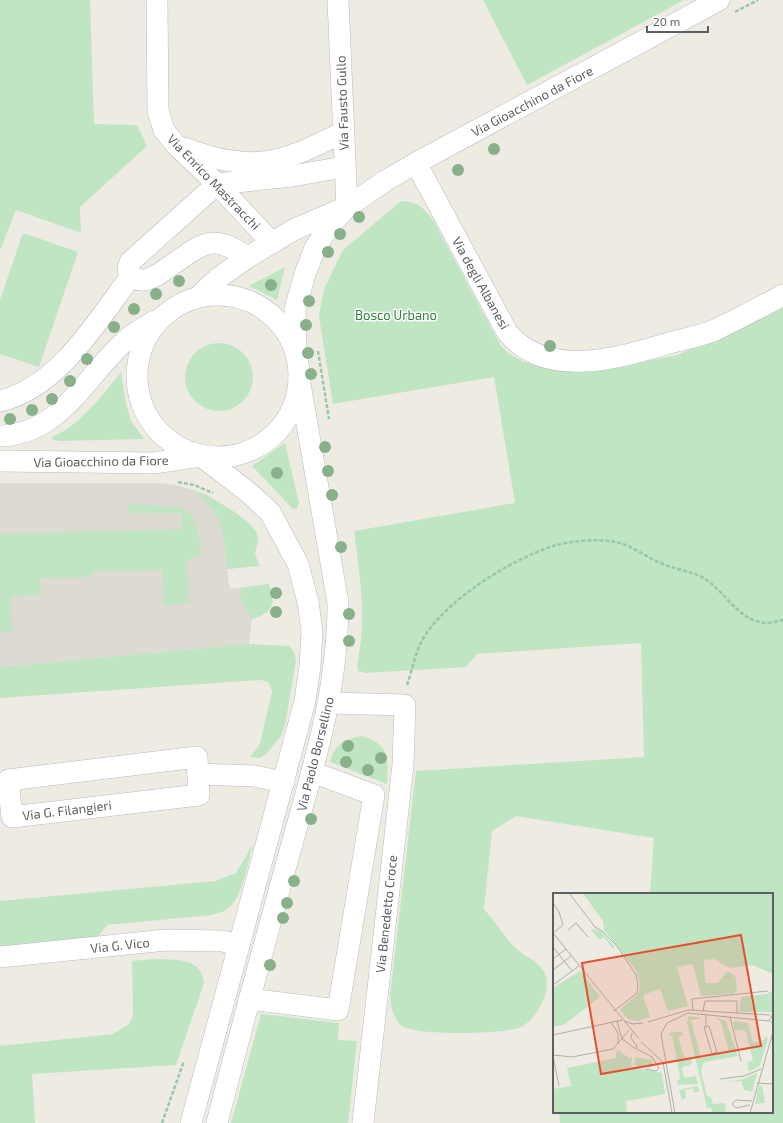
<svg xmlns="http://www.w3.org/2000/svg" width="783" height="1123" viewBox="0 0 783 1123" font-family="'Exo 2',sans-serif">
  <rect width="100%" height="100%" fill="#eeece2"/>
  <path fill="#dddbd1" d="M0 483H159L176 485 206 494 240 516 256 533 258 539 255 554 259 566 227 569 230 589 269 584 273 601 271 607 262 615 252 619 249 644 0 667Z"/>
  <g fill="#bfe5c3">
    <path d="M0 0H90L94 124 137 125 147 146 80 207 81 233 16 210 0 250Z"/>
    <path d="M483 0H684L527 85Z"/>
    <path d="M401 201C416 200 425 209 433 220L501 346 508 353 522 361 548 369 586 371 678 355 783 305V1123H560L559 1112H772V894H650L654 838 516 816 492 831 484 909C496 922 505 939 519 951 527 958 538 961 544 972 548 979 547 988 545 995 542 1007 531 1023 519 1028 502 1034 416 1036 402 1026 393 1019 391 1007 390 996L416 771 644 757 641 643 477 654 466 667 366 673 358 671 357 665C367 620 360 576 354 531L515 503 494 377 333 404 319 317 324 289 343 250Z"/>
    <path d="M23 233 78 252 39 367 0 354V300Z"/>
    <path d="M285 267 277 300 249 286Z"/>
    <circle cx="219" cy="377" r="34"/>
    <path d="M121 372 125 399 131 421 144 439 60 441 51 439C56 433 62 433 67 429 88 415 106 391 121 372Z"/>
    <path d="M285 443 299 503 297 508 293 509 252 466Z"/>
    <path d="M190 489C207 495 252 518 258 536 259 542 255 548 255 554 256 558 258 562 259 566L227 569C224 531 224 513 190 489Z"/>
    <path d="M129 504 177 507C200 513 198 532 201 553L187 561 189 603 164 605 162 570 95 571 87 577 40 578 41 595 11 596 12 632H0V534L182 529V513H128Z"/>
    <path d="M269 584C276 605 273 612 252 619L242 603 240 588Z"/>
    <path d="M249 644 290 646 294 652 296 661 285 725 281 736 267 753 260 758 250 757 260 744 272 691 268 682 261 680 0 698V667Z"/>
    <path d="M362 736C389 744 389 758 387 784L330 762C335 744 344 739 362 736Z"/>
    <path d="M253 844C248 862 243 896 229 908 224 912 217 913 212 915L107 925 97 938 0 948V901L215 881 236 873Z"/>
    <path d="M155 959C176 960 201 957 204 983L176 1065 32 1074 35 1123H0V1046L113 1034 129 1024 133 1016 132 961Z"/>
    <path d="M261 1014 339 1023 338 1040 357 1041 348 1123H231Z"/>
  </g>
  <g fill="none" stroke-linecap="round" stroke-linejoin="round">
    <g stroke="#b8babf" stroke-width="22">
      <g id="minor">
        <path d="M157 0 158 111 164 130 176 145 217 184 272 243"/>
        <path d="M338 0 347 207"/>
        <path d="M184 148C253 173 279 165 343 132"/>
        <path d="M416 163 507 332C546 380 619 358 669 343 684 339 701 336 715 330 738 319 761 307 783 295"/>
        <path d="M248 257C237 251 226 243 214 243 190 243 159 283 140 280 137 279 134 277 131 276L128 269 130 262 217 184 292 176 344 167"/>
        <circle cx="218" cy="376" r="81"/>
        <path d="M198 297 217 279 248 257 295 229 347 207 385 181 416 163 719 0"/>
        <path d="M296 350 295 309 305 274 315 248 328 228 344 210"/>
        <path d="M0 401C58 388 98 320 131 276"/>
        <path d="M0 436C61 434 85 377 124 342 132 334 144 328 154 321"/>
        <path d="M0 461 154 463 201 456 248 492 270 512 298 564 308 602 312 632 310 666 305 701 191 1123"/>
        <path d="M329 703 405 705 403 765 363 1123"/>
        <path d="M197 757 199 795 12 817 8 780Z"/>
        <path d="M198 774 254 776 284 782"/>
        <path d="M0 957 166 940 223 941 239 946"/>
        <path d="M249 999 338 1010 374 795 312 772"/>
        <path d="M217 1123C240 1032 265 942 290 851 313 768 338 691 338 603L299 378"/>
      </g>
    </g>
    <g stroke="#98c6aa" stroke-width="2.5" stroke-dasharray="4 2" stroke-linecap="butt">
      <path d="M735 12 758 0"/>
      <path d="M318 351 329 419"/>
      <path d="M178 482 194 485 213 493"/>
      <path d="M407 685C412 671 416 649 424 637 448 599 510 560 553 546 570 541 593 539 610 541 630 543 645 557 663 564 675 569 688 571 700 576 724 588 736 620 765 623 771 623 778 621 783 620"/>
      <path d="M162 1123 184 1061"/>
    </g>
    <use href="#minor" stroke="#fff" stroke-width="21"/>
  </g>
  <g fill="#88b189">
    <circle cx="494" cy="149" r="6"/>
    <circle cx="458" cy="170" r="6"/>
    <circle cx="359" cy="217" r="6"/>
    <circle cx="340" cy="234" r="6"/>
    <circle cx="328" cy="252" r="6"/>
    <circle cx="179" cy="281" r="6"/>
    <circle cx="271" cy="285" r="6"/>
    <circle cx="156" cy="294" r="6"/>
    <circle cx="309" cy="301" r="6"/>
    <circle cx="134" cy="309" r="6"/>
    <circle cx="306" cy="325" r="6"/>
    <circle cx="114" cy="327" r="6"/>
    <circle cx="550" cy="346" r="6"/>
    <circle cx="308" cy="353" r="6"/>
    <circle cx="87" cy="359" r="6"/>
    <circle cx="311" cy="374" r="6"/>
    <circle cx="70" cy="381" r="6"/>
    <circle cx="52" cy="399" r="6"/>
    <circle cx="32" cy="410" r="6"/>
    <circle cx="10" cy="419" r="6"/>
    <circle cx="325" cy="447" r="6"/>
    <circle cx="328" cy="471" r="6"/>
    <circle cx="277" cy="473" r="6"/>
    <circle cx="332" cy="495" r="6"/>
    <circle cx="341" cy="547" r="6"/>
    <circle cx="276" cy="593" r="6"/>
    <circle cx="276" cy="612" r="6"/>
    <circle cx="349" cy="614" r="6"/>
    <circle cx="349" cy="641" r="6"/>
    <circle cx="348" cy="746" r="6"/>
    <circle cx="381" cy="758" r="6"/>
    <circle cx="346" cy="762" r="6"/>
    <circle cx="368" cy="770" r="6"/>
    <circle cx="311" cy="819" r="6"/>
    <circle cx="294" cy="881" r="6"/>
    <circle cx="287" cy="903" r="6"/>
    <circle cx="283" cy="918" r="6"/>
    <circle cx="270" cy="965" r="6"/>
  </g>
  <g text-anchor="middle" stroke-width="3" stroke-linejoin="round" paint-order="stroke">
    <g font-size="13" fill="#5b5e63" stroke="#fff">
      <text transform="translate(532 101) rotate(-28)" y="5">Via Gioacchino da Fiore</text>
      <text transform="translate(342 103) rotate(-92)" y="5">Via Fausto Gullo</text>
      <text transform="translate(214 182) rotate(46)" y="5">Via Enrico Mastracchi</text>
      <text transform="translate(481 283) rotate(61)" y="5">Via degli Albanesi</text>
      <text transform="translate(101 461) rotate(-1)" y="5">Via Gioacchino da Fiore</text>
      <text transform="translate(315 754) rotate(-76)" y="5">Via Paolo Borsellino</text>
      <text transform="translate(67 810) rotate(-7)" y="5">Via G. Filangieri</text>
      <text transform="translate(386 914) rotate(-84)" y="5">Via Benedetto Croce</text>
      <text transform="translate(120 945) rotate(-6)" y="5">Via G. Vico</text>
    </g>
    <g font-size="13" fill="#348140" stroke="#fff">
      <text x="396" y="320">Bosco Urbano</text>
    </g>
  </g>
  <g transform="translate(553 893)">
    <rect width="220" height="220" fill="#eeece2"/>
    <path d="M41 0H220V81L200 72 177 75 161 66 151 67 152 87 154 90H165L173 79H177L183 85 184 98 180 101 148 103 140 71 124 74 135 113 115 118 107 96 90 102 97 124 85 128 75 126 67 117 86 100 87 89 82 76 51 37 50 28 30 1ZM39 36 48 38 62 54 60 56 51 44 47 47 38 37ZM27 78 47 104 12 131 0 134V95ZM220 97V119H186L188 104 214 101ZM135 123 150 125 138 127 148 165 176 159 168 129 162 124 173 128 185 163 151 169 148 178 154 203 158 204 160 211 172 210 173 220H159L158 215H154L134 130ZM183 128 195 130 200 150 211 147 213 143 215 146 207 172 196 179 194 170 200 167 193 139 190 137 182 138 180 130ZM122 139H129L130 143 125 144 130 161 133 165 138 164 139 169 137 172 129 174 131 185 143 183 145 191 125 192 124 188 127 186 125 172 119 142 117 143 118 150 116 143 117 140ZM65 157 76 165 79 164 78 174 109 180 112 201 73 208 74 220H0V196L18 193 14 175 63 165V159ZM82 164 100 167 98 175 81 172ZM204 180 199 199 191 197 188 188 171 189 191 186ZM206 192 209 193 212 210 202 211ZM144 193 147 198 141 200 140 195 132 197 133 204 129 207 126 197Z" fill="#bfe5c3"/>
    <path fill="none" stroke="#afafab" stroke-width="1" d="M16 0 42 34 49 38 64 53 83 82 85 91 84 100 61 118M0 10 6 19 10 32 0 40M15 37 23 30 35 44M0 40 86 146M0 54 19 78M0 66 13 56M0 77 18 63M0 92 26 73M140 117 139 106 215 98M150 118 152 108H184V121M153 121V134H151L159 161 164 159 156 133 153 134M220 121 216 127 220 131M177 124 188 168M64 128 69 146 83 156 84 153 78 145 79 140M71 128 80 131 90 130M58 129 65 140V151M95 129 135 117 217 122M0 142 69 127M88 149 110 169 119 220M84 156 99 164 106 175 103 178 92 176M0 162 19 164 60 156 76 137M0 163 6 193M167 186 191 183 208 176M204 190 220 191M197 212 183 215 179 211 183 207 199 208M122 220 108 141 114 130 135 120 216 128M197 220 220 139"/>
    <path fill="#e84f2e" fill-opacity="0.15" stroke="#e84f2e" stroke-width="2" d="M188 42 208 153 48 181 29 70Z"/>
    <rect width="220" height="220" fill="none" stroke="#5b5e63" stroke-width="2"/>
  </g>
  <path d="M647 26v6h61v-6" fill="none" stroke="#5b5e63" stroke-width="2"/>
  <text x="653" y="26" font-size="12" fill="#5b5e63" stroke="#ffffff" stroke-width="3" paint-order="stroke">20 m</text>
</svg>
